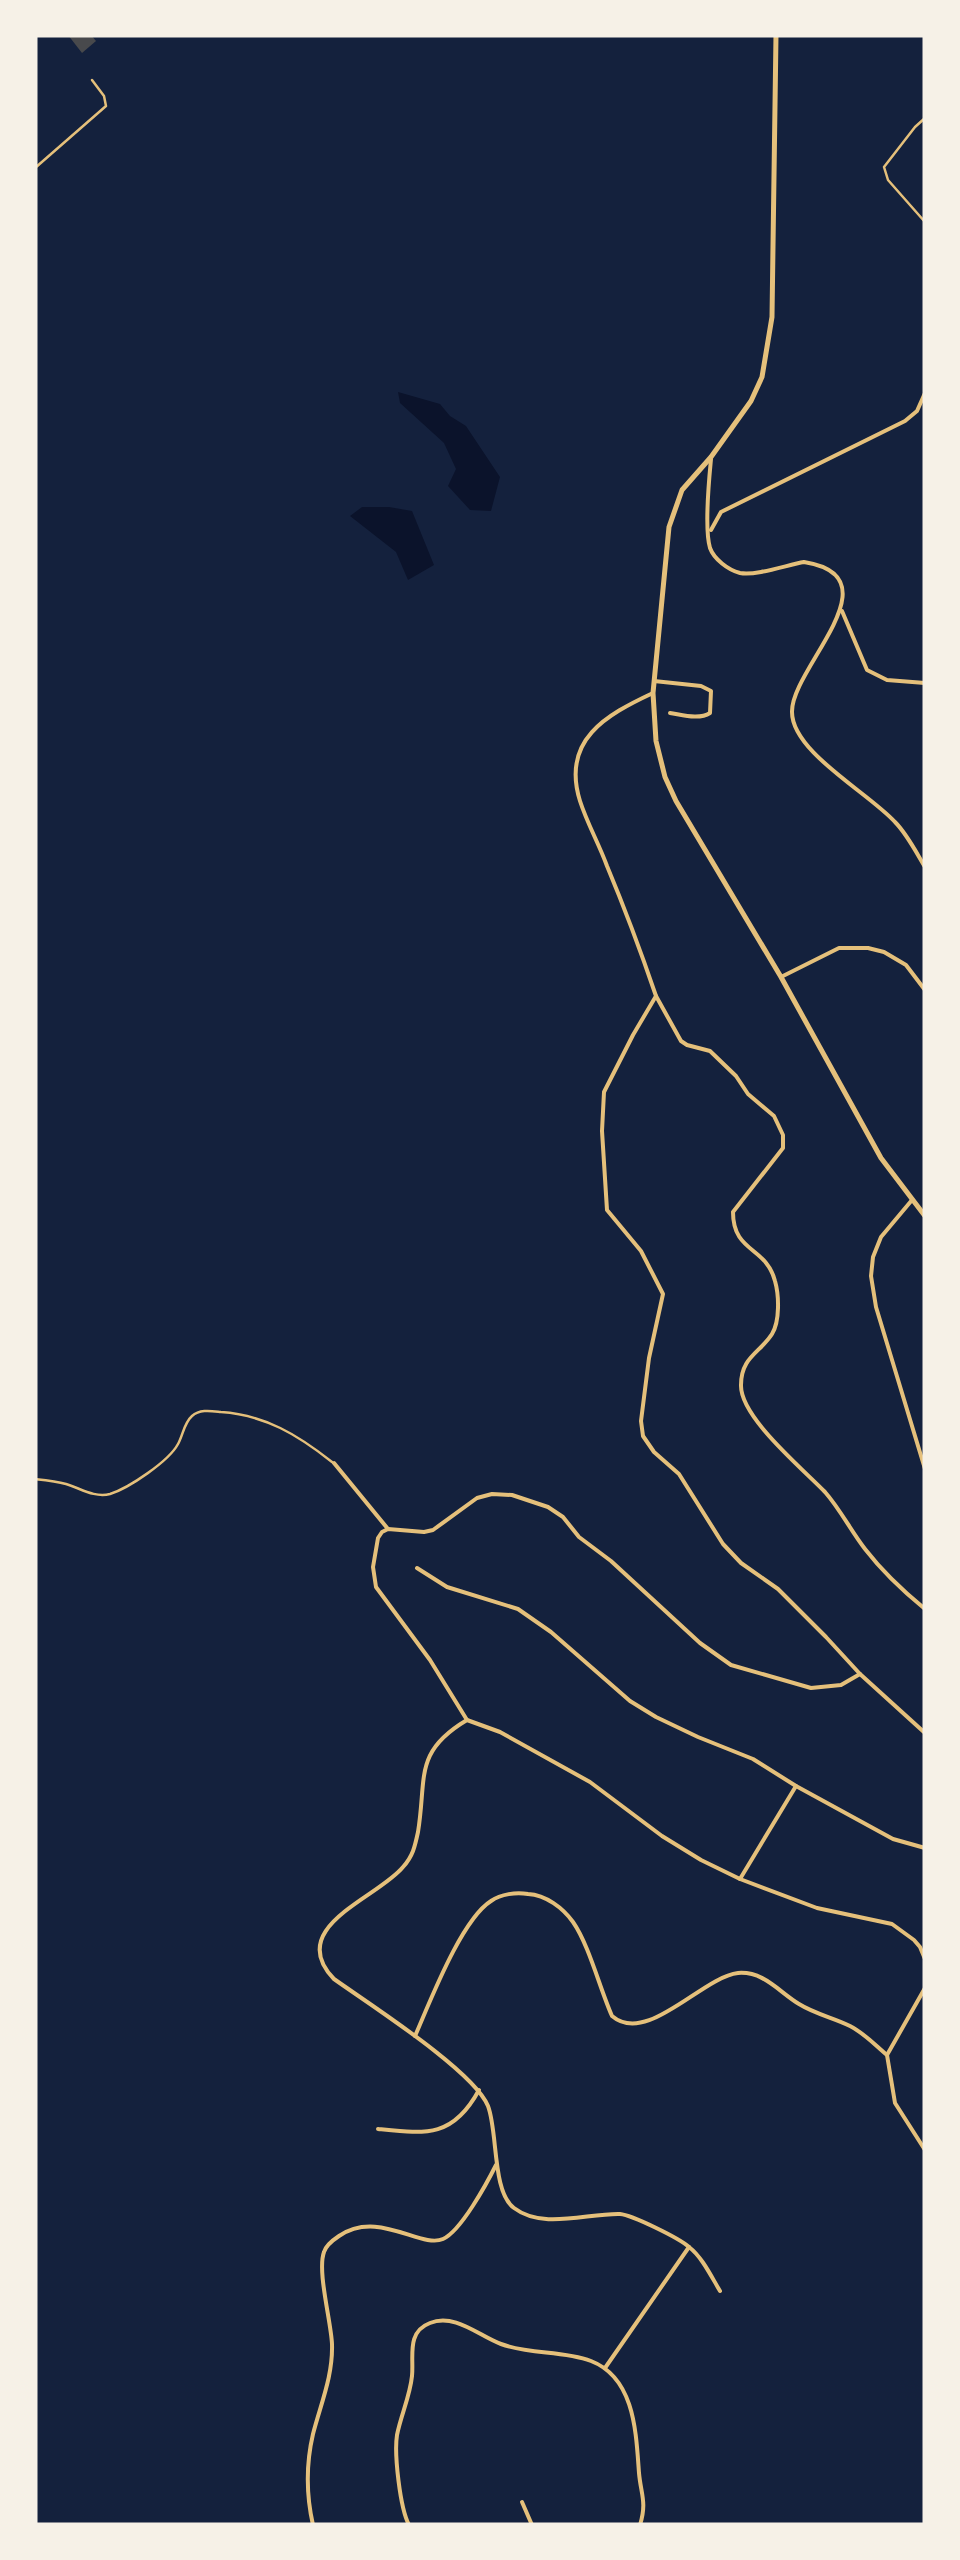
<svg xmlns="http://www.w3.org/2000/svg" width="960" height="2560" viewBox="0 0 960 2560" font-family="Karla,sans-serif">
  <rect width="100%" height="100%" fill="#14213d"/>
  <g fill="#0b132b">
    <path d="M398 392 440 404 450 416 466 426 500 477 491 511 470 510 448 486 456 469 444 443 400 403Z"/>
    <path d="M362 507H389L412 511 434 565 408 580 396 552 350 516Z"/>
  </g>
  <path fill="#48494c" d="M68 35H91L96 41 82 53Z"/>
  <g fill="none" stroke-linecap="round" stroke-linejoin="round">
    <path stroke="#e5c07b" stroke-width="2.5" d="M925 118 915 127 884 167 888 180 925 222"/>
    <g stroke="#e5c07b" stroke-width="2.5">
      <path d="M35 168 106 106 104 96 92 80"/>
      <path d="M35 1479C45 1480 56 1481 66 1484 80 1488 94 1498 110 1494 129 1488 169 1461 178 1444 183 1435 184 1423 192 1416 200 1409 211 1411 221 1412 265 1415 298 1435 332 1462"/>
    </g>
    <g stroke="#e5c07b" stroke-width="4">
      <path d="M711 459C709 480 704 528 710 548 714 559 728 570 740 573 756 576 787 565 804 562 898 577 791 668 792 712 792 752 869 793 895 822 907 834 916 852 925 867"/>
      <path d="M711 530 721 512 905 421 917 411 925 393"/>
      <path d="M842 611 867 670 887 680 925 683"/>
      <path d="M654 681 701 686 711 691 710 713C699 720 683 715 670 713"/>
      <path d="M653 693C606 715 561 740 580 801 587 823 599 844 607 866 625 909 641 952 656 996L633 1035 604 1092 602 1131 607 1210 641 1251 663 1294 649 1358 641 1421 643 1436 654 1452 679 1474 723 1544 741 1563 778 1589 826 1637 860 1674 925 1733"/>
      <path d="M783 976 839 948H868L884 952 906 965 925 990"/>
      <path d="M656 996 681 1041 687 1045 710 1051 736 1076 748 1094 774 1116 783 1135V1148L733 1212C733 1253 766 1246 775 1281 779 1295 780 1321 772 1334 760 1353 741 1357 741 1385 740 1417 803 1469 825 1492 840 1509 851 1531 865 1549 882 1571 903 1591 925 1609"/>
      <path d="M912 1200 881 1237 873 1257 871 1276 876 1307 925 1469"/>
      <path d="M334 1463 388 1529"/>
      <path d="M417 1568 447 1587 518 1609 551 1632 630 1701 656 1717 698 1737 753 1759 796 1786 893 1839 925 1848"/>
      <path d="M860 1674 841 1685 811 1688 731 1665 700 1643 611 1561 579 1537 563 1517 548 1507 512 1495 492 1494 477 1498 433 1530 424 1532 388 1529 382 1532 378 1538 373 1567 376 1587 430 1660 467 1720 500 1732 590 1782 662 1836 701 1860 740 1879 817 1908 892 1924 914 1940 920 1947 925 1959"/>
      <path d="M467 1720C413 1752 427 1778 418 1832 415 1846 413 1856 403 1867 378 1898 284 1927 334 1979 369 2004 474 2071 488 2106 498 2132 492 2192 514 2208 543 2230 587 2213 620 2214 632 2215 679 2238 689 2247 702 2257 711 2276 720 2291"/>
      <path d="M740 1879 796 1786"/>
      <path d="M415 2036C430 2002 461 1920 491 1901 501 1894 516 1892 528 1894 546 1895 563 1908 573 1922 589 1945 600 1989 612 2016 647 2046 702 1977 738 1973 764 1971 779 1992 799 2004 815 2014 834 2018 850 2026 864 2033 875 2045 887 2055L895 2103 925 2150"/>
      <path d="M887 2055 925 1988"/>
      <path d="M378 2129C426 2134 453 2138 479 2090"/>
      <path d="M605 2368 689 2247"/>
      <path d="M522 2502 532 2525"/>
      <path d="M313 2525C306 2494 306 2464 313 2434 321 2403 333 2376 332 2344 331 2321 317 2271 324 2252 326 2245 333 2240 339 2236 378 2209 421 2249 443 2239 461 2231 487 2183 496 2165"/>
      <path d="M409 2525C400 2508 394 2454 397 2435 401 2415 410 2396 412 2376 414 2357 406 2332 430 2323 455 2313 479 2336 501 2344 530 2355 562 2350 591 2361 635 2378 636 2433 639 2473 641 2495 647 2502 640 2525"/>
    </g>
    <path stroke="#e5c07b" stroke-width="5" d="M776 35 772 317 762 377 751 401 711 457 682 490 669 527 653 693 656 741 665 777 676 801 781 977 881 1158 925 1216"/>
  </g>
  <rect width="960" height="2560" fill="none" stroke="#f6f1e7" stroke-width="75"/>
</svg>
